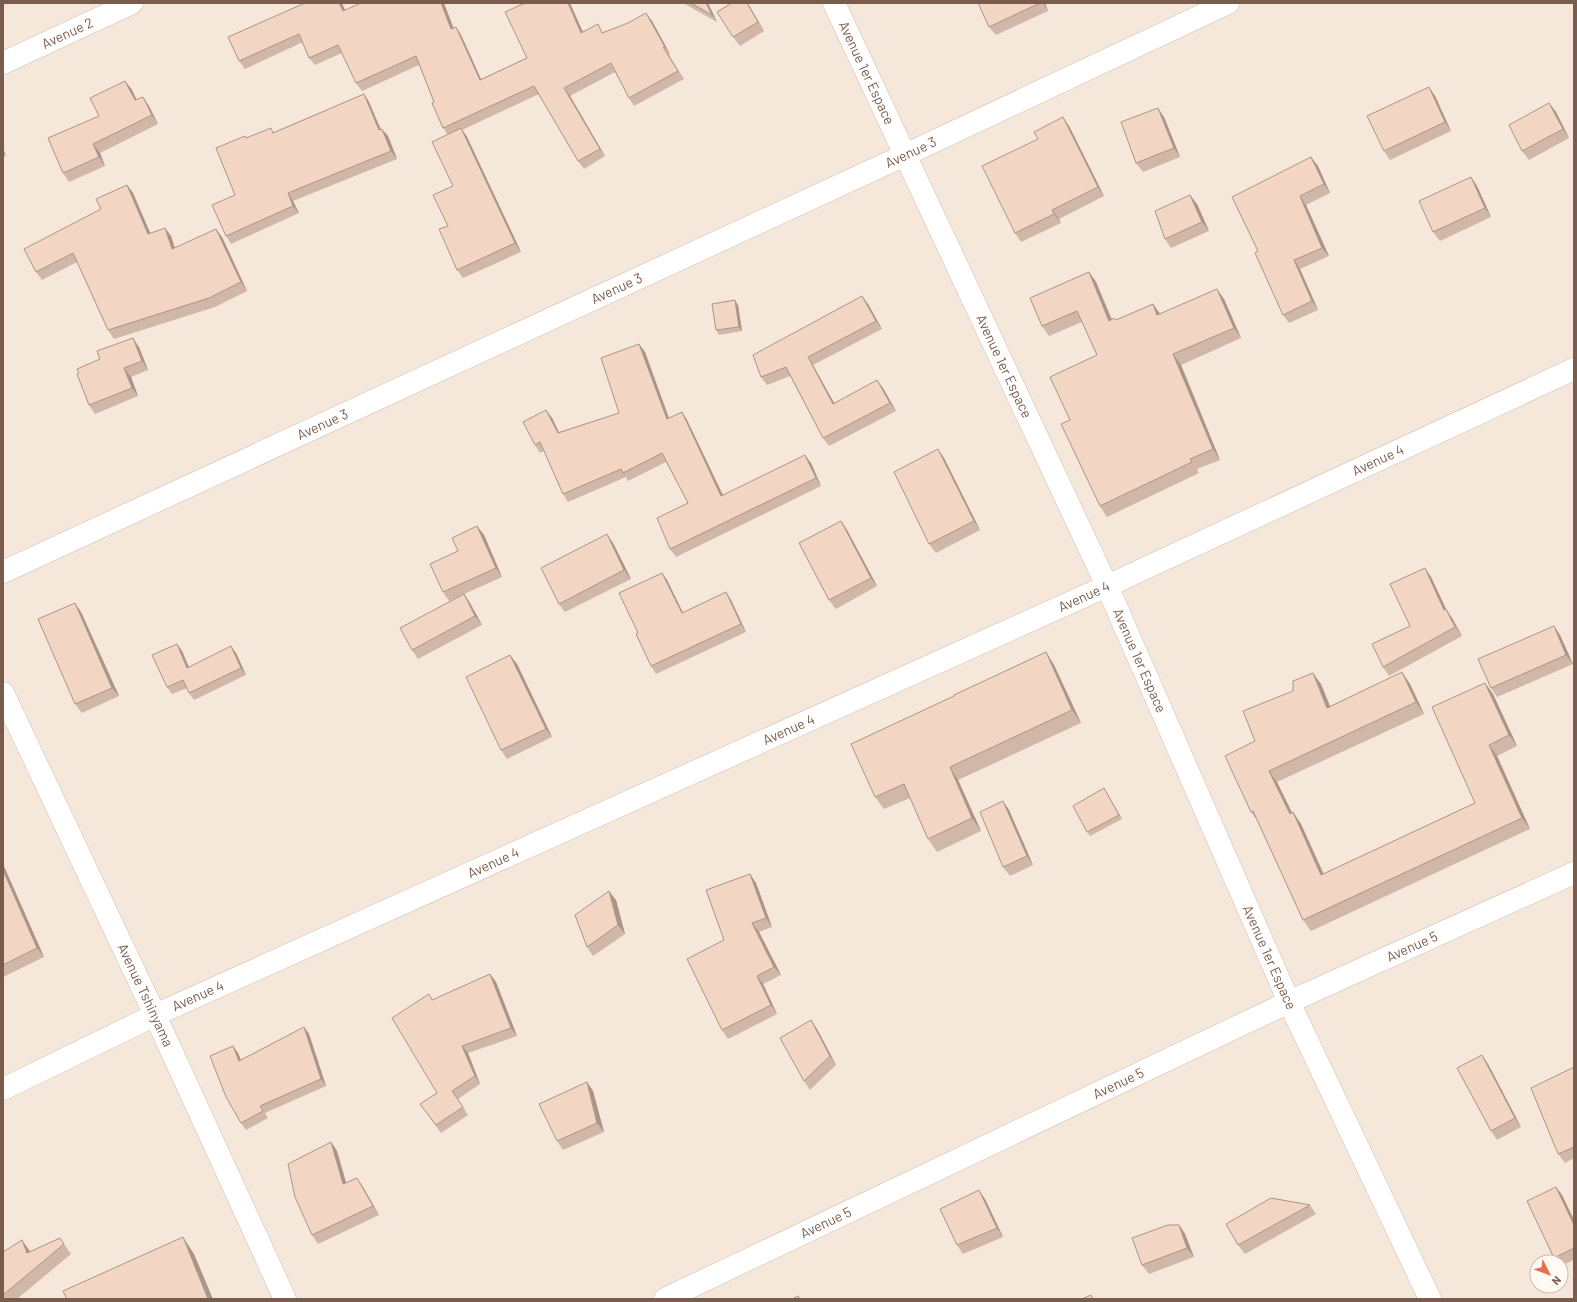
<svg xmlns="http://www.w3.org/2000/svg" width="1577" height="1302" viewBox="0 0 1577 1302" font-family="Barlow,sans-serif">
  <rect width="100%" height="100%" fill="#fdf6ec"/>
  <path fill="#f5e8da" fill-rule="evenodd" d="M3 3H1574V1299H3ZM1537 1262H1561V1286H1537Z"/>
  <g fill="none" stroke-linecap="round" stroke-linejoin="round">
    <g stroke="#d1beb0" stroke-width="23">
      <g id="minor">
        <path id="s1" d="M834 3 1107 586 1289 1002 1430 1299"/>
        <path id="s2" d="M3 63 132 3"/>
        <path id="s3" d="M3 572 905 155 1228 3"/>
        <path id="s4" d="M3 693 155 1015 285 1299"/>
        <path id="s5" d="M3 1089 155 1015 1107 586 1574 369"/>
        <path id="s6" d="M665 1299 1289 1002 1574 873"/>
      </g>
    </g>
    <use href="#minor" stroke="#fff" stroke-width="22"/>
  </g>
  <g fill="#d1b7a8">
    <path d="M683 3H708L717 22Z"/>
    <path d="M747 3 764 31 740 46 733 37Z"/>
    <path d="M978 3H1045L1048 11 996 35 989 27Z"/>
    <path d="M345 11 454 28 461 35 481 79 583 32H603L652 21 670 54 669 55 684 79 634 106 629 98 615 72 570 96 605 156 584 169 578 161 539 94 462 130 467 137 521 252 463 278 457 270 448 226 453 186 448 135 443 128 434 102 419 65 362 91 356 83 342 53 315 65 309 58 303 42 245 69 239 61Z"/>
    <path d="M125 81 132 90 136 100 149 106 158 124 100 153 105 166 69 182 63 173 99 116Z"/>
    <path d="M1429 87 1435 96 1451 131 1390 160 1384 151Z"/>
    <path d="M364 94 369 102 381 129 388 136 397 159 293 201 299 213 231 244 226 236 235 195 245 136 247 138 274 132Z"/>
    <path d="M1549 103 1556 112 1569 138 1529 160 1522 151Z"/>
    <path d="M1164 117 1180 157 1143 172 1136 163Z"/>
    <path d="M1069 126 1104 196 1059 219 1061 223 1021 242 1015 233Z"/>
    <path d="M3 148 6 156 3 157Z"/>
    <path d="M1318 166 1330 193 1306 205 1329 256 1300 269 1318 310 1289 323 1283 315 1258 251Z"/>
    <path d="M127 185 133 193 150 233 165 228 171 236 175 248 222 237 247 291 215 307 114 339 108 330 77 262 42 280 36 272Z"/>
    <path d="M1477 186 1491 217 1440 241 1433 232Z"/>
    <path d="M1197 204 1209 231 1171 248 1165 239Z"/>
    <path d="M1089 272 1096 282 1112 319 1116 320 1153 304 1160 314 1224 299 1241 338 1181 365 1220 460 1197 469 1199 473 1107 517 1100 506 1070 420 1097 355 1082 322 1049 336 1042 326Z"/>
    <path d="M868 304 882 329 813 365 834 403 883 388 896 411 829 446 823 438 790 376 767 385 761 377Z"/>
    <path d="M738 305 742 331 719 335 716 330Z"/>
    <path d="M139 347 148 370 131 377 138 396 95 414 89 405Z"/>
    <path d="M645 352 669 418 682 412 687 420 723 495 811 463 821 486 676 557 670 549 688 503 666 462 628 481 626 477 568 502 563 494 544 451 540 453 535 445 546 410 552 418 559 432 619 413Z"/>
    <path d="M944 458 980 530 936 553 929 544Z"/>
    <path d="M841 521 847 530 877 586 836 609 829 600Z"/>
    <path d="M477 526 484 535 502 577 464 594 470 603 482 625 418 659 412 650 462 595 449 601 443 592 458 551Z"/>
    <path d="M613 543 631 579 565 612 559 604Z"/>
    <path d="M1425 568 1431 577 1446 609 1452 618 1462 636 1389 676 1383 667 1410 626Z"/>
    <path d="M662 573 667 580 683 613 731 600 746 632 656 674 651 666 638 633Z"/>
    <path d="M81 612 119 696 82 713 75 704Z"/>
    <path d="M1554 626 1560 635 1573 664 1497 697 1491 688Z"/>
    <path d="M177 644 182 651 189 667 236 653 246 675 194 700 189 693 187 688 172 694 167 687Z"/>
    <path d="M1046 652 1054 665 1081 723 958 780 981 831 937 852 928 839 910 798 884 809 875 797 954 696Z"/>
    <path d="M517 664 552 737 507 759 501 750Z"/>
    <path d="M1485 683 1493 694 1517 746 1497 756 1530 829 1311 931 1303 920 1259 823 1251 812 1255 741 1321 684 1330 706 1410 684 1424 714 1277 782 1292 813 1293 812 1301 824 1324 874 1475 803Z"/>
    <path d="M1107 793 1122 819 1090 836 1087 832Z"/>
    <path d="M1003 801 1009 810 1033 865 1010 876 1003 867Z"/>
    <path d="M3 865 44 957 3 977Z"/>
    <path d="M750 874 756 883 772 927 759 932 781 975 763 984 777 1014 728 1039 722 1030 724 940Z"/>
    <path d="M616 900 625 934 593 956 587 947Z"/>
    <path d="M490 974 496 982 517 1036 468 1053 480 1084 458 1099 468 1115 441 1133 420 1104 437 1093 433 1000Z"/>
    <path d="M304 1027 309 1034 326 1086 265 1113 268 1118 246 1130 241 1123 233 1046 238 1053 241 1060Z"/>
    <path d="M817 1029 836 1065 810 1090 804 1081Z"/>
    <path d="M1488 1064 1521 1127 1497 1140 1491 1131Z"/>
    <path d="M1574 1067V1158L1565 1163 1558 1154Z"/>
    <path d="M587 1082 593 1091 604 1132 563 1150 557 1141Z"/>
    <path d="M331 1142 337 1151 346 1183 363 1187 379 1215 318 1244 312 1235Z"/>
    <path d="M1556 1187 1562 1195 1574 1220V1260L1561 1266V1262H1557L1554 1258Z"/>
    <path d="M985 1199 1003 1237 963 1254 957 1245Z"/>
    <path d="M1310 1205 1316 1214 1245 1254 1238 1245Z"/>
    <path d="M1179 1225 1185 1234 1194 1257 1149 1274 1142 1265Z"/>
    <path d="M60 1238 71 1254 17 1299H3V1252L29 1250 30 1252Z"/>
  </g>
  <g fill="#aa9588">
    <path d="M339 3H342L349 19 343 11Z"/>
    <path d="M441 3H444L457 37 451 29Z"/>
    <path d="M568 3H570L587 41 581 33Z"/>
    <path d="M706 3H708L717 22 712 15Z"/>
    <path d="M747 3 749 5 764 31 758 22Z"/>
    <path d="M1043 3H1045L1048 11Z"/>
    <path d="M646 13 652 21 670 54 665 47Z"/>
    <path d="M456 27 461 35 485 88 480 80Z"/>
    <path d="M125 81 132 90 141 109 135 100Z"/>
    <path d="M1429 87 1435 96 1451 131 1445 122Z"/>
    <path d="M564 88 570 96 605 156 600 149Z"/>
    <path d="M364 94 369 102 384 138 379 130Z"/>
    <path d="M143 97 149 106 158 124 152 115Z"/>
    <path d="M1549 103 1556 112 1569 138 1563 129Z"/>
    <path d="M1158 108 1164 117 1180 157 1174 148Z"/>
    <path d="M1063 117 1069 126 1104 196 1098 187Z"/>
    <path d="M461 128 467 137 521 252 515 243Z"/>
    <path d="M382 129 388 136 397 159 391 151Z"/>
    <path d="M93 144 100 153 105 166 99 157Z"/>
    <path d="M3 148 6 156 3 151Z"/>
    <path d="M1311 157 1318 166 1330 193 1324 184Z"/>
    <path d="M1471 177 1477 186 1491 217 1485 208Z"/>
    <path d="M127 185 133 193 154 242 148 234Z"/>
    <path d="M288 193 293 201 299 213 293 206Z"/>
    <path d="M1190 195 1197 204 1209 231 1202 222Z"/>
    <path d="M1300 196 1306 205 1329 256 1322 248Z"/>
    <path d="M1052 210 1059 219 1061 223 1054 214Z"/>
    <path d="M165 228 171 236 178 258 172 249Z"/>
    <path d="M216 229 222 237 247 291 241 282Z"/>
    <path d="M1294 260 1300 269 1318 310 1312 301Z"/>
    <path d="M1089 272 1096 282 1116 331 1109 321Z"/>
    <path d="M1217 289 1224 299 1241 338 1234 328Z"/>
    <path d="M862 296 868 304 882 329 876 321Z"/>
    <path d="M735 300 738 305 742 331 739 327Z"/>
    <path d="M1153 304 1160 314 1157 315Z"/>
    <path d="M133 338 139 347 148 370 142 361Z"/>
    <path d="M639 344 645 352 672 427 667 419Z"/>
    <path d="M1173 354 1181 365 1220 460 1213 449Z"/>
    <path d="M808 357 813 365 839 412 833 404Z"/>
    <path d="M124 368 131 377 138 396 132 388Z"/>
    <path d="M877 380 883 388 896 411 890 403Z"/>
    <path d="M546 410 552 418 563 441 558 433Z"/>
    <path d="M682 412 687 420 727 504 721 496Z"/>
    <path d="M938 449 944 458 980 530 974 521Z"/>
    <path d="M805 455 811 463 821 486 816 478Z"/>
    <path d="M841 521 847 530 877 586 871 578Z"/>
    <path d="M477 526 484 535 502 577 496 568Z"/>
    <path d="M607 534 613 543 631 579 624 570Z"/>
    <path d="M1425 568 1431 577 1446 609 1452 618 1462 636 1444 610Z"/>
    <path d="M662 573 667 580 687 621 682 613Z"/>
    <path d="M726 592 731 600 746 632 741 624Z"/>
    <path d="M464 594 470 603 482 625 475 616Z"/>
    <path d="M75 603 81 612 119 696 112 688Z"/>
    <path d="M1554 626 1560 635 1573 664 1566 655Z"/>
    <path d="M177 644 182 651 192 675 187 668Z"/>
    <path d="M231 646 236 653 246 675 241 668Z"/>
    <path d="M1046 652 1054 665 1081 723 1072 710Z"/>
    <path d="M510 655 517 664 552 737 546 729Z"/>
    <path d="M1402 672 1410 684 1424 714 1416 702Z"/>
    <path d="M1313 673 1321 684 1335 719 1327 708Z"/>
    <path d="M1485 683 1493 694 1517 746 1509 735Z"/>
    <path d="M1489 745 1497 756 1530 829 1522 818Z"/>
    <path d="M950 767 958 780 981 831 972 818Z"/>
    <path d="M1269 771 1277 782 1298 825 1290 814Z"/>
    <path d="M1104 788 1107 793 1122 819 1119 815Z"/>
    <path d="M1003 801 1009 810 1033 865 1027 856Z"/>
    <path d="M1293 812 1301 824 1329 887 1321 875Z"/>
    <path d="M3 865 4 866 44 957 37 948 3 870Z"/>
    <path d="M750 874 756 883 772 927 766 918Z"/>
    <path d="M609 891 616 900 625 934 618 925Z"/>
    <path d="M752 923 759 932 781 975 774 967Z"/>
    <path d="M490 974 496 982 517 1036 511 1028Z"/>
    <path d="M757 976 763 984 777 1014 771 1005Z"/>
    <path d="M811 1020 817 1029 836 1065 830 1056Z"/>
    <path d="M304 1027 309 1034 326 1086 321 1079Z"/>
    <path d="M233 1046 238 1053 244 1068 239 1061Z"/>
    <path d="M462 1046 468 1053 480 1084 475 1076Z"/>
    <path d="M1482 1055 1488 1064 1521 1127 1515 1118Z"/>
    <path d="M587 1082 593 1091 604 1132 597 1123Z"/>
    <path d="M331 1142 337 1151 349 1193 343 1184Z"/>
    <path d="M357 1178 363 1187 379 1215 373 1206Z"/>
    <path d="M1556 1187 1562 1195 1574 1220V1225Z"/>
    <path d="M979 1190 985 1199 1003 1237 997 1228Z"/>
    <path d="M1179 1225 1185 1234 1194 1257 1187 1248Z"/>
    <path d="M183 1237 194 1254 213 1299H208Z"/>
    <path d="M22 1240 29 1250 34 1263 27 1253Z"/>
  </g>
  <g fill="#f3d5c3" stroke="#aa9588">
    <path d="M305 3H339L343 11 361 3H441L451 29 456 27 480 80 527 58 505 12 525 3H568L581 33 598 24 602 33 628 23 646 13 665 47H663L678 71 629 98 611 63 564 88 600 149 578 161 534 86 443 128 432 103 434 102 416 56 356 83 338 45 309 58 299 34 239 61 228 37Z"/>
    <path d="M691 3H706L712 15Z"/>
    <path d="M732 3H747L758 22 733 37 717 12Z"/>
    <path d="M978 3H1040L989 27Z"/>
    <path d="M125 81 135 100 143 97 152 115 93 144 99 157 63 173 48 138 99 116 90 98Z"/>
    <path d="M1429 87 1445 122 1384 151 1367 116Z"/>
    <path d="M364 94 379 130 382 129 391 151 288 193 293 206 226 236 212 205 235 195 216 148 245 136 246 138 271 128 273 133Z"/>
    <path d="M1549 103 1563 129 1522 151 1509 125Z"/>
    <path d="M1158 108 1174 148 1136 163 1121 122Z"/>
    <path d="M1063 117 1098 187 1052 210 1054 214 1015 233 982 166 1038 139 1034 132Z"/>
    <path d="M461 128 515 243 457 270 439 229 448 226 433 195 453 186 432 142Z"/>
    <path d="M1311 157 1324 184 1300 196 1322 248 1294 260 1312 301 1283 315 1255 253 1258 251 1232 197Z"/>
    <path d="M1471 177 1485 208 1433 232 1419 201Z"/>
    <path d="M127 185 148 234 165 228 172 249 216 229 241 282 209 298 108 330 73 253 36 272 24 249 101 209 96 199Z"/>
    <path d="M1190 195 1202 222 1165 239 1155 211Z"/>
    <path d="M1089 272 1109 321 1114 318 1116 320 1153 304 1157 315 1217 289 1234 328 1173 354 1213 449 1190 459 1192 462 1100 506 1061 424 1070 420 1050 377 1097 355 1077 311 1042 326 1030 298Z"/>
    <path d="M862 296 876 321 808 357 833 404 877 380 890 403 823 438 786 367 761 377 753 355Z"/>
    <path d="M735 300 739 327 716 330 712 304Z"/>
    <path d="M133 338 142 361 124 368 132 388 89 405 77 374 79 373 77 369 100 359 97 351Z"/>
    <path d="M639 344 667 419 682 412 721 496 805 455 816 478 670 549 657 518 688 503 662 453 623 473 621 469 563 494 540 442 535 445 523 422 546 410 558 433 619 413 601 358Z"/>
    <path d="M938 449 974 521 929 544 894 472Z"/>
    <path d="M841 521 871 578 829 600 799 543Z"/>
    <path d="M477 526 496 568 443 592 430 564 458 551 452 538Z"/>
    <path d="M607 534 624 570 559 604 541 568Z"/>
    <path d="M1425 568 1444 610 1446 609 1455 627 1383 667 1372 644 1410 626 1390 584Z"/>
    <path d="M662 573 682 613 726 592 741 624 651 666 636 634 638 633 619 593Z"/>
    <path d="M464 594 475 616 412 650 400 628Z"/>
    <path d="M75 603 112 688 75 704 38 619Z"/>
    <path d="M1554 626 1566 655 1491 688 1478 659Z"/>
    <path d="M177 644 187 668 231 646 241 668 189 693 183 680 167 687 152 655Z"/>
    <path d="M1046 652 1072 710 950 767 972 818 928 839 904 784 875 797 851 744 954 696V695Z"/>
    <path d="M510 655 546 729 501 750 466 677Z"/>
    <path d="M1402 672 1416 702 1269 771 1290 814 1293 812 1321 875 1475 803 1432 707 1485 683 1509 735 1489 745 1522 818 1303 920 1253 811 1251 812 1225 756 1255 741 1243 711 1293 691V681L1313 673 1327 708Z"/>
    <path d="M1104 788 1119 815 1087 832 1073 806Z"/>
    <path d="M1003 801 1027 856 1003 867 980 812Z"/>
    <path d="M3 870 37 948 3 965Z"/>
    <path d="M750 874 766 918 752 923 774 967 757 976 771 1005 722 1030 687 959 724 940 706 890Z"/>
    <path d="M609 891 618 925 587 947 575 915Z"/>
    <path d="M490 974 511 1028 462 1046 475 1076 452 1091 463 1107 436 1125 420 1104 437 1093 392 1018 429 994 432 1000Z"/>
    <path d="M811 1020 830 1056 804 1081 780 1038Z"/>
    <path d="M304 1027 321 1079 260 1106 263 1111 241 1123 226 1097 210 1056 233 1046 239 1061Z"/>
    <path d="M1482 1055 1515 1118 1491 1131 1457 1068Z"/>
    <path d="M1574 1067V1147L1558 1154 1531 1088Z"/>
    <path d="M587 1082 597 1123 557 1141 539 1104Z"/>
    <path d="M331 1142 343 1184 357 1178 373 1206 312 1235 295 1197 288 1164Z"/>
    <path d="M1556 1187 1574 1225V1248L1554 1258 1527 1201Z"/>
    <path d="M979 1190 997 1228 957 1245 940 1209Z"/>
    <path d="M1271 1198 1310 1205 1238 1245 1226 1224Z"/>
    <path d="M1168 1225H1179L1187 1248 1142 1265 1132 1238Z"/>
    <path d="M183 1237 208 1299H67L63 1291Z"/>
    <path d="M60 1238 64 1244 3 1295V1252L22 1240 27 1253Z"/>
    <path d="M1091 1295 1093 1299H1082Z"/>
    <path d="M798 1296 800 1299H792Z"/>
  </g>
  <g text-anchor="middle" stroke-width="3" stroke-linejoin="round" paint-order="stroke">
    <g font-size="14" fill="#7a5c4d" stroke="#fffaf3">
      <text dy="5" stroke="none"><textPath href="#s2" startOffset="71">Avenue 2</textPath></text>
      <text dy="5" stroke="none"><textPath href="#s1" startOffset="77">Avenue 1er Espace</textPath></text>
      <text dy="5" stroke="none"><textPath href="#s3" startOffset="1000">Avenue 3</textPath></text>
      <text dy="5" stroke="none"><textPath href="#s3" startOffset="676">Avenue 3</textPath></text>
      <text dy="5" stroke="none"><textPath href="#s1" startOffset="401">Avenue 1er Espace</textPath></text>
      <text dy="5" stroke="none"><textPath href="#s3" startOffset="352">Avenue 3</textPath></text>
      <text dy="5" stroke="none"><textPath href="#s5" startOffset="1512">Avenue 4</textPath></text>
      <text dy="5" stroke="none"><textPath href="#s5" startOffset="1188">Avenue 4</textPath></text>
      <text dy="5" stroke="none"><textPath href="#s1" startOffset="725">Avenue 1er Espace</textPath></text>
      <text dy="5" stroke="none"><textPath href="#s5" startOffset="864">Avenue 4</textPath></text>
      <text dy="5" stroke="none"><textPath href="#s5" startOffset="540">Avenue 4</textPath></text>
      <text dy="5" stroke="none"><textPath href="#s6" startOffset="826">Avenue 5</textPath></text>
      <text dy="5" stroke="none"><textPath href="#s1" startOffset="1049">Avenue 1er Espace</textPath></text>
      <text dy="5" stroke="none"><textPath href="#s4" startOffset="334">Avenue Tshinyama</textPath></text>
      <text dy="5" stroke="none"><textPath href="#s5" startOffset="216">Avenue 4</textPath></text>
      <text dy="5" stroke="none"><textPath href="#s6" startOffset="502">Avenue 5</textPath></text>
      <text dy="5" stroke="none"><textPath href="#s6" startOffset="178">Avenue 5</textPath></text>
    </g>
  </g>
  <rect width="1577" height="1302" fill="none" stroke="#7a5c4d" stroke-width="8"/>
  <g transform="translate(1549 1274) rotate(132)"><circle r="19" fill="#fffaf3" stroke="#cabbb1"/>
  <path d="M0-3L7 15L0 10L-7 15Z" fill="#e76f51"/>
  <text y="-6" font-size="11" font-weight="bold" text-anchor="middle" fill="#7a5c4d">N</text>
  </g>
</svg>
